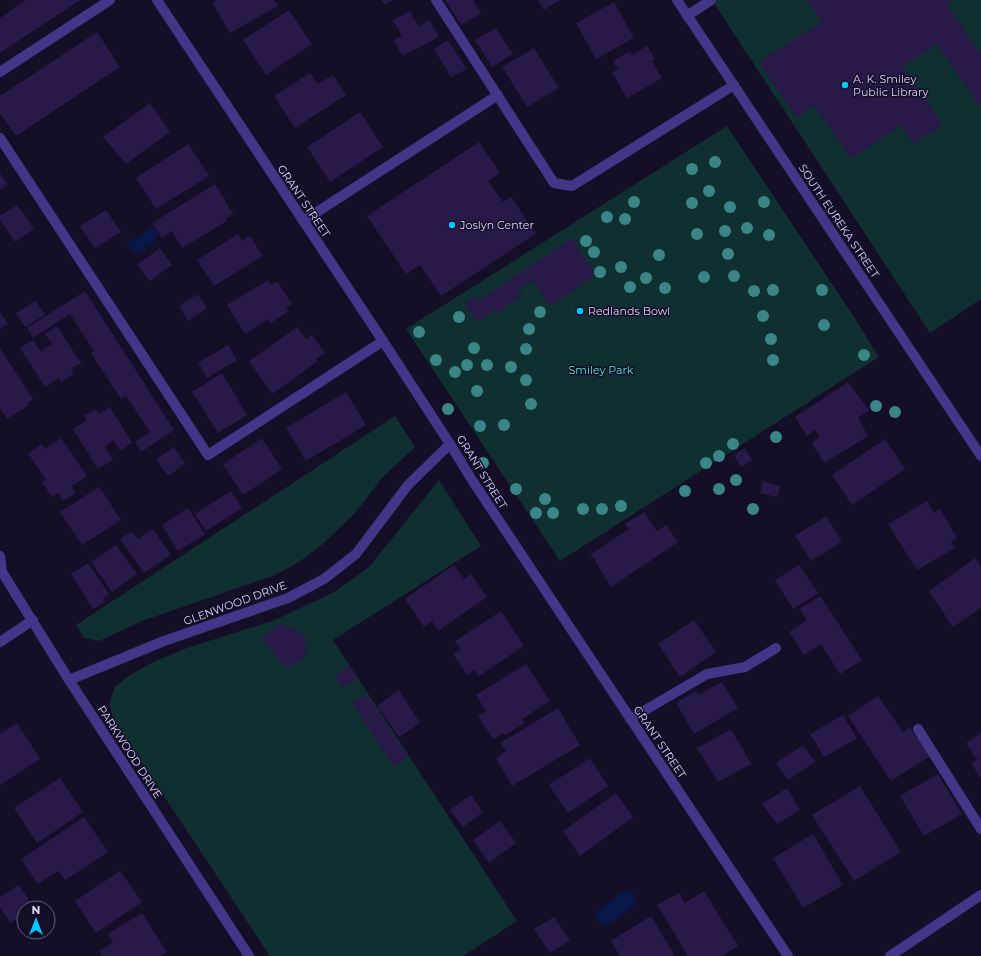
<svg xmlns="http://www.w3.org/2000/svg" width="981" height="956" viewBox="0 0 981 956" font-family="Montserrat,sans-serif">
  <rect width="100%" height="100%" fill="#150e27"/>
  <g fill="#102f31">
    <path d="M712 0H981V299L930 333Z"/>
    <path d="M727 126 856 320 879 357 560 561 406 329Z"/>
    <path d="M395 416 415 447 381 479 356 512 324 543 299 562 273 576 142 621 99 641 84 638 76 625Z"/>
    <path d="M439 480 481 546 333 640 517 921 463 956H270L114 721 109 704 115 687 127 677 153 662 187 648 275 620 336 591 369 567Z"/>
  </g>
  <g fill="#071747">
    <path d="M151 227 155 229 158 235C156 242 153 244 146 247L144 251 139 254C133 252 129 249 127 243 131 239 136 239 140 236 145 233 145 230 151 227Z"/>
    <path d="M628 889 635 897 636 904 629 910 606 926 602 925 594 913Z"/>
  </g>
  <g fill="#281949">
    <path d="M26 0H80L0 53V18Z"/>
    <path d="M217 0H274L278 6 230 33 212 2Z"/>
    <path d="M381 0H392L385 5Z"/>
    <path d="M445 0H473L481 13 461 25Z"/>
    <path d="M538 0H560L544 10Z"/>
    <path d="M807 0H953L947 4 981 55V104L979 105 937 44 903 66 943 125 913 144 901 125 851 159 814 105 797 118 759 62 822 22Z"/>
    <path d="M614 2 634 38 596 59 576 23Z"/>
    <path d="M289 10 312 44 266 75 243 40Z"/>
    <path d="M410 11 418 26 430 20 439 37 402 56 394 40 402 36 393 20Z"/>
    <path d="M496 28 513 54 492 67 475 40Z"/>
    <path d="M97 32 120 67 16 136 0 113V96Z"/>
    <path d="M448 40 467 69 451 77 434 49Z"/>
    <path d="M647 46 655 59 652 61 662 78 627 98 612 73 618 69 613 61 630 51 632 55Z"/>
    <path d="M534 48 559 88 527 107 502 67Z"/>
    <path d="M310 73 318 84 333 75 346 95 295 128 274 96Z"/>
    <path d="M150 103 170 132 126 164 103 137Z"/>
    <path d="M360 112 383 147 330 182 307 147Z"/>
    <path d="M479 142 500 173 488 181 503 202 511 197 536 234 441 296 420 265 406 274 367 216Z"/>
    <path d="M188 144 209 176 156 209 136 178Z"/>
    <path d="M0 173 8 185 0 190Z"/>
    <path d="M215 184 233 214 226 218 227 221 182 248 172 231 162 238 152 223Z"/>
    <path d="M17 205 34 229 15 242 0 220V216Z"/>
    <path d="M106 210 121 232 95 248 80 226Z"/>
    <path d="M238 234 242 241 250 236 263 256 214 286 197 260Z"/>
    <path d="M572 238 596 275 550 306 533 280 518 290 522 296 497 313 495 310 477 322 465 303 475 296 479 301Z"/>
    <path d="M160 248 172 265 150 281 137 265Z"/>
    <path d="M268 280 271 285 277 281 292 304 286 307 289 311 271 323 268 319 245 334 227 305Z"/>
    <path d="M85 291 174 430 141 452 135 442 150 432 126 396 121 399 91 353 94 351 70 314 33 338 27 328Z"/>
    <path d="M198 294 207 308 188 321 179 306Z"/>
    <path d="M36 301 45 315 25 327 16 313Z"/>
    <path d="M0 312 8 324 0 329Z"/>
    <path d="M57 326 81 363 71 369 74 374 61 382 59 378 45 387 20 348 33 340 40 351 52 344 45 334Z"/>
    <path d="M297 327 306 339 312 335 325 353 316 359 318 361 272 394 249 361Z"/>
    <path d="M228 345 237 360 207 378 198 363Z"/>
    <path d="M0 348 33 399 27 403 29 405 7 419 0 408Z"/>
    <path d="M222 373 247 415 218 433 192 392Z"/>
    <path d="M848 382 869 410 858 418 868 436 824 463 812 443 820 436 815 430 807 436 795 417Z"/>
    <path d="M346 392 366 425 306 461 286 428Z"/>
    <path d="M110 407 132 443 120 451 114 440 105 446 113 460 98 469 73 429 87 420 84 416 96 409 99 414Z"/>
    <path d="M61 438 87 476 72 486 76 493 63 501 58 493 52 497 42 482 46 480 28 453 42 444 45 449Z"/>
    <path d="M262 438 282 469 243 495 223 464Z"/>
    <path d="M885 439 905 469 852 505 832 475Z"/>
    <path d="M174 447 185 464 168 476 156 459Z"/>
    <path d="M745 448 752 460 741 467 734 455Z"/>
    <path d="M763 481 780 486 777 497 760 493Z"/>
    <path d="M99 487 121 520 82 545 60 512Z"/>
    <path d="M231 491 242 508 206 531 195 514Z"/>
    <path d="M927 501 934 513 940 509 957 538 951 542 955 548 917 570 888 524Z"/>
    <path d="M188 508 205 534 178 551 162 525Z"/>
    <path d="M644 512 657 531 666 525 678 542 611 587 591 554 629 529 625 524Z"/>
    <path d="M826 516 842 542 811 561 795 536Z"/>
    <path d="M153 529 171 555 144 573 120 539 132 531 138 539Z"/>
    <path d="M116 545 137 574 112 592 91 562Z"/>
    <path d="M975 558 981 567V608L953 627 929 591Z"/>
    <path d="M88 563 109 594 103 599 105 602 93 609 71 574Z"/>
    <path d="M454 565 464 579 471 574 487 597 438 631 432 621 424 627 405 599Z"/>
    <path d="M799 565 818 593 793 609 775 580Z"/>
    <path d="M820 596 862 660 840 674 821 644 804 655 789 632 807 620 800 609Z"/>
    <path d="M501 611 524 646 479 676 474 670 467 675 453 654 461 650 455 641Z"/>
    <path d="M694 620 716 652 680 677 658 644Z"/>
    <path d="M280 624 305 635 306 655 287 669 261 638Z"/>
    <path d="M526 664 550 701 522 719 525 723 505 735 504 733 493 739 478 716 486 711 476 695Z"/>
    <path d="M349 666 357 679 343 688 335 676Z"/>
    <path d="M722 682 738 708 694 734 676 703 696 691 698 695Z"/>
    <path d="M399 690 420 723 399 737 377 706Z"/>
    <path d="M366 694 408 757 394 767 352 703Z"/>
    <path d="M878 696 903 732 910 727 930 756 891 781 848 716Z"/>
    <path d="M558 708 580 745 512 786 496 758 506 751 500 743Z"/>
    <path d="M843 715 857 738 824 757 810 734Z"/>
    <path d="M17 723 40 759 0 785V734Z"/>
    <path d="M731 729 751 764 718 782 697 748Z"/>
    <path d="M981 733V779L971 763 977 760 966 743Z"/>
    <path d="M803 745 815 762 788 780 776 763Z"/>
    <path d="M590 758 608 786 568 813 549 785Z"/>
    <path d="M938 774 962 814 924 836 900 796Z"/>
    <path d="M60 778 83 812 37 843 14 808Z"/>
    <path d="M860 786 901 852 854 881 812 815Z"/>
    <path d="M787 788 800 810 777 824 762 804Z"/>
    <path d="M616 793 633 817 580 856 563 831Z"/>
    <path d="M471 795 483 812 463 827 450 810Z"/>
    <path d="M84 817 108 852 65 880 58 871 38 884 21 859Z"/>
    <path d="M500 821 516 843 489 863 473 840Z"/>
    <path d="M813 834 843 885 803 908 773 858Z"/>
    <path d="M120 871 142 902 96 933 75 901Z"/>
    <path d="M19 885 34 908H24V914L10 923 0 907V897Z"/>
    <path d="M704 891 738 946 722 956H688L657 905 679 893 685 903Z"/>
    <path d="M142 913 167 952 160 956H102L99 951 113 942 108 934Z"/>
    <path d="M651 916 675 956H620L611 941Z"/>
    <path d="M554 917 570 940 550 953 534 929Z"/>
  </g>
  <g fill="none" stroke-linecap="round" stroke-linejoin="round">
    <g stroke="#433689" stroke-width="10">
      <path d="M436 0 554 183 572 186 734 85"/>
      <path d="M687 16 711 0"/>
      <path d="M0 72 110 0"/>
      <path d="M0 138 208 455 383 341"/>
      <path d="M303 221 498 95"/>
      <path d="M630 719 707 674 745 667 776 648"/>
      <path d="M918 729 981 829"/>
    </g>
    <g stroke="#433689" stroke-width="10">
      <path d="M157 0 383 341 450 444 472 480 788 956"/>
      <path d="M677 0 981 456"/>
      <path d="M0 556 2 572 69 680 249 956"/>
      <path d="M0 642 33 620"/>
      <path d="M69 680 164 641 288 598 324 579 356 554 408 485 450 444"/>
    </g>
    <path stroke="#433689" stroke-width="10" d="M890 956 981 895"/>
  </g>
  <g fill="#3a8586">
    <circle cx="715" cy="162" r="6"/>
    <circle cx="692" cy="169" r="6"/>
    <circle cx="709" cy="191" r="6"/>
    <circle cx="634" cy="202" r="6"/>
    <circle cx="764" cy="202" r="6"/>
    <circle cx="692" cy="203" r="6"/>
    <circle cx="730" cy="207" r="6"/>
    <circle cx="607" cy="217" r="6"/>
    <circle cx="625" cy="219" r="6"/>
    <circle cx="747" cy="228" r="6"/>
    <circle cx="725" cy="231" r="6"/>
    <circle cx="697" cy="234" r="6"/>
    <circle cx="769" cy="235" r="6"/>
    <circle cx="586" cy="241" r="6"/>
    <circle cx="594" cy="252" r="6"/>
    <circle cx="728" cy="254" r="6"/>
    <circle cx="659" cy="255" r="6"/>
    <circle cx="621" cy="267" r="6"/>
    <circle cx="600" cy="272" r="6"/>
    <circle cx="734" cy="276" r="6"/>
    <circle cx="704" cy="277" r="6"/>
    <circle cx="646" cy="278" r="6"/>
    <circle cx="630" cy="287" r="6"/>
    <circle cx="665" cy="288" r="6"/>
    <circle cx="773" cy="290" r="6"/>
    <circle cx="822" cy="290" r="6"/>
    <circle cx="754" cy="291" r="6"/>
    <circle cx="540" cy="312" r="6"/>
    <circle cx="763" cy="316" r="6"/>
    <circle cx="459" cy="317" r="6"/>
    <circle cx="824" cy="325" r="6"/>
    <circle cx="529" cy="329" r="6"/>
    <circle cx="419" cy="332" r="6"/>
    <circle cx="771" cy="339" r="6"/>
    <circle cx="474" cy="348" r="6"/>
    <circle cx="526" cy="349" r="6"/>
    <circle cx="864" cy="355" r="6"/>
    <circle cx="436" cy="360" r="6"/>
    <circle cx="773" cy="360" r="6"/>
    <circle cx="467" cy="365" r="6"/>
    <circle cx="487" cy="365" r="6"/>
    <circle cx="511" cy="367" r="6"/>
    <circle cx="455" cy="372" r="6"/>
    <circle cx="526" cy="380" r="6"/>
    <circle cx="477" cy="391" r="6"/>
    <circle cx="531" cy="404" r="6"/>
    <circle cx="876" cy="406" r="6"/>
    <circle cx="448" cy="409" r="6"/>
    <circle cx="895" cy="412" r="6"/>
    <circle cx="504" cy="425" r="6"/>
    <circle cx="480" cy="426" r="6"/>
    <circle cx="776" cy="437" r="6"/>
    <circle cx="733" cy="444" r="6"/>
    <circle cx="719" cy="456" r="6"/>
    <circle cx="483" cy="463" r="6"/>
    <circle cx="706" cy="463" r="6"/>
    <circle cx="736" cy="480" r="6"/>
    <circle cx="516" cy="489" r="6"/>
    <circle cx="719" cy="489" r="6"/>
    <circle cx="685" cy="491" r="6"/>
    <circle cx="545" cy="499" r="6"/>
    <circle cx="621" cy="506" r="6"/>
    <circle cx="583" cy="509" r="6"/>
    <circle cx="602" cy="509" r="6"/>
    <circle cx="753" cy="509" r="6"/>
    <circle cx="536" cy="513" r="6"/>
    <circle cx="553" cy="513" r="6"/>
  </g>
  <g fill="#00c9ff" stroke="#150e27" stroke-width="1.5">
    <circle cx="845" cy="85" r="4"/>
    <circle cx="452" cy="225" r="4"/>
    <circle cx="580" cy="311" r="4"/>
  </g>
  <g text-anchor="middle" stroke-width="3" stroke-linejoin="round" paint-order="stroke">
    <g font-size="11" fill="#ded4ff" stroke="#150e27" text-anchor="start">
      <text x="853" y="83">A. K. Smiley<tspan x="853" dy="13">Public Library</tspan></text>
      <text x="460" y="229">Joslyn Center</text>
      <text x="588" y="315">Redlands Bowl</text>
    </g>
    <g font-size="11" fill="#ded4ff" stroke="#150e27">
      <text transform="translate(304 201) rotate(56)" y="4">GRANT STREET</text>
      <text transform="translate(839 221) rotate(56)" y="4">SOUTH EUREKA STREET</text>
      <text transform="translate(482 472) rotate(58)" y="4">GRANT STREET</text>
      <text transform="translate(235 603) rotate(-20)" y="4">GLENWOOD DRIVE</text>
      <text transform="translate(660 742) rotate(56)" y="4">GRANT STREET</text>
      <text transform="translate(130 752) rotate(57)" y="4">PARKWOOD DRIVE</text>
    </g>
    <g font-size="11" fill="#59e6d3" stroke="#150e27">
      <text x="601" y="374">Smiley Park</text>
    </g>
  </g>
  <g transform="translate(36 920)"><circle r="19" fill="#150e27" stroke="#655d7d"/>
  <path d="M0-3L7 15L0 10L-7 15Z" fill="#00c9ff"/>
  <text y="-6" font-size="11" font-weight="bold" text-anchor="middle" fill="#ded4ff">N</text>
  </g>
</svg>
